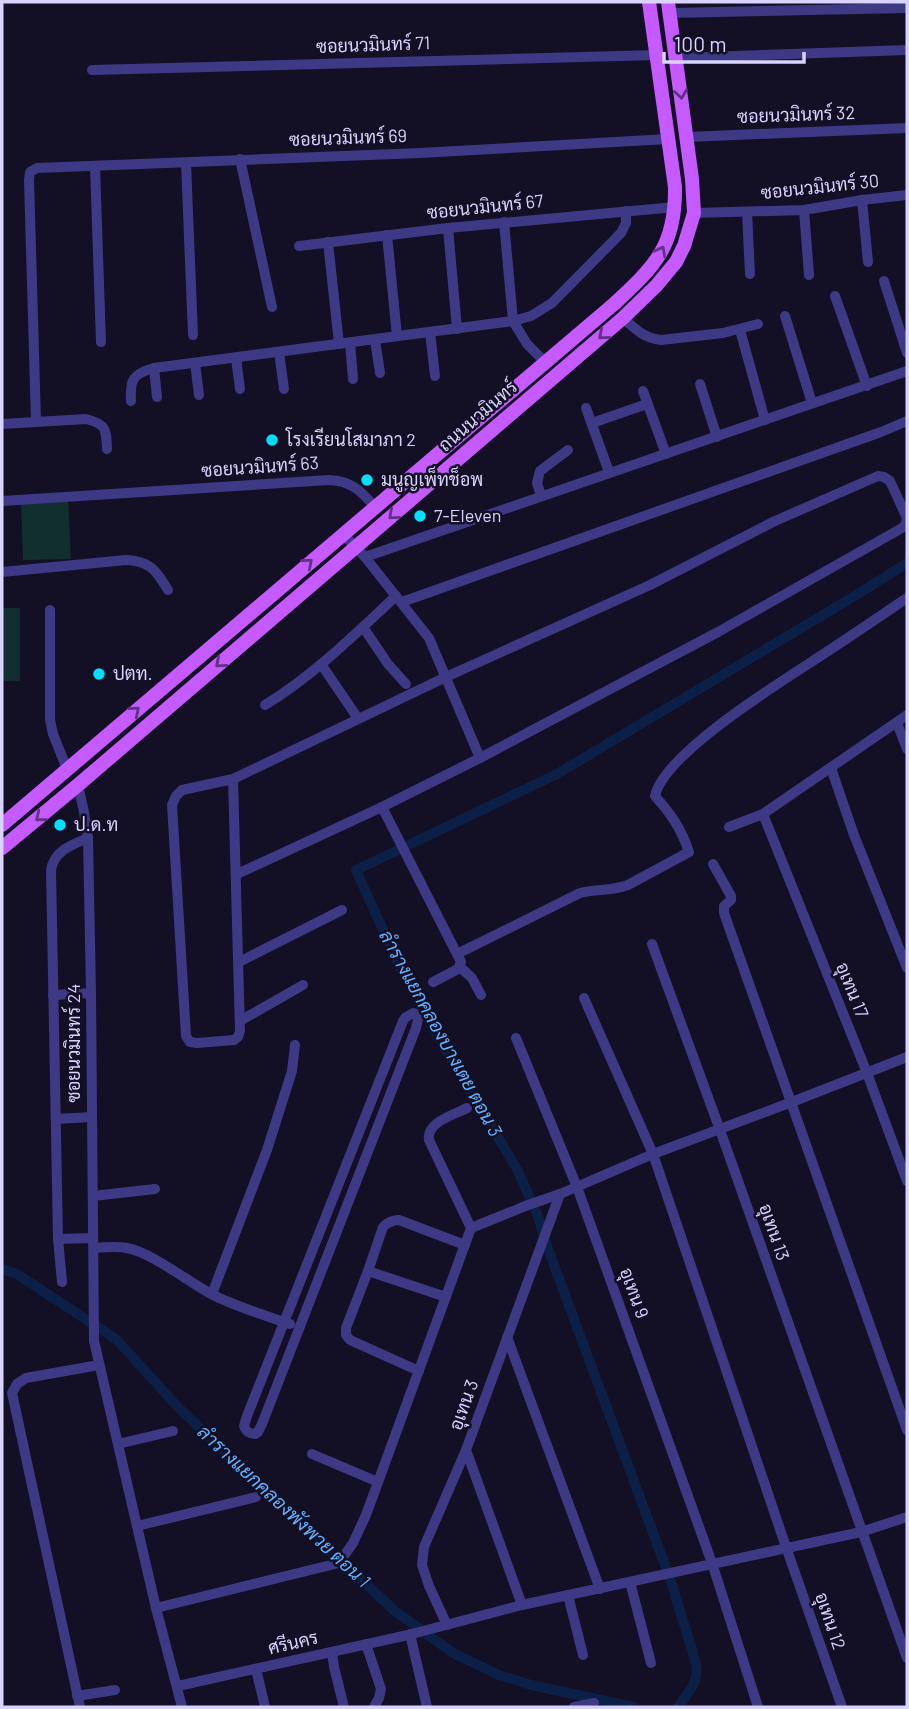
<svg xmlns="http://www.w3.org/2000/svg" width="909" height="1709" viewBox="0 0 909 1709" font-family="Barlow,Sarabun,sans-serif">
  <rect width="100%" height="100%" fill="#130f25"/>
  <g fill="#122f2f">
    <path d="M68 499 71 559 23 560 21 500Z"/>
    <rect x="2" y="608" width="18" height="73"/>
  </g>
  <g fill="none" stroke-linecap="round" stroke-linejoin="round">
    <g stroke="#0c2047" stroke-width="10">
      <path d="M2 1269 17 1274 116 1339 176 1405 264 1490 300 1519 321 1540 339 1563 366 1584 395 1611 453 1653 499 1675 531 1685 634 1707"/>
      <path d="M678 1707C687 1694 700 1681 696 1664L672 1584 547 1246 538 1216 517 1169 438 1037 399 965 356 870 557 774 858 594 907 563"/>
    </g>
    <g stroke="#3e3984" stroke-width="10">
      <path d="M669 13 907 8"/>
      <path d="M676 58 907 50"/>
      <path d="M92 70 656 55"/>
      <path d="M687 137 907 128"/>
      <path d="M240 159 272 307"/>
      <path d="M186 163 193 335"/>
      <path d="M95 166 101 342"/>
      <path d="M862 200 868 262"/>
      <path d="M804 210 809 275"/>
      <path d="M747 212 750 274"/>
      <path d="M694 213 804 210 862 200 907 195"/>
      <path d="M504 222 513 321 527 344 545 362"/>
      <path d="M448 228 457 329"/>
      <path d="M387 235 397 336"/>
      <path d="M328 242 339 344"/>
      <path d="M299 246 448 228 675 207"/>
      <path d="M884 281 907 353"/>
      <path d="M835 296 867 386"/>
      <path d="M785 316 812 403"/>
      <path d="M623 318C635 329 644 338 661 340L723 333 758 324"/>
      <path d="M740 330 765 420"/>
      <path d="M430 332 435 376"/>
      <path d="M375 340 380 373"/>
      <path d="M350 343 353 379"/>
      <path d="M279 352 284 389"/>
      <path d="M236 358 240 389"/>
      <path d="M195 363 199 395"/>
      <path d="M154 368 157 397"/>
      <path d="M700 384 717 437"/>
      <path d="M643 391 666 454"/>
      <path d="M131 401C130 380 132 374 154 368L513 321 531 316 552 303 621 233 626 223V211"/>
      <path d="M586 408 609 472"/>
      <path d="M36 422 29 180 30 172 37 168 420 153 668 139"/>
      <path d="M592 423 647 404"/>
      <path d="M2 424 86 419C107 424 106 430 107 449"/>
      <path d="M541 495 537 483 540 471 568 450"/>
      <path d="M2 501 329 480C352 481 361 491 375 507"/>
      <path d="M343 534 365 557 429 638 480 758"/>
      <path d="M365 557 907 371"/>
      <path d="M2 572 126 560C150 561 156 570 168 590"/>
      <path d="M402 602 881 432 907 421"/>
      <path d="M50 610V720L53 734 67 769"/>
      <path d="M363 627 388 664 406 684"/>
      <path d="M321 664 355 714"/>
      <path d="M265 705C314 675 354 635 396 596"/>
      <path d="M897 723 907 749"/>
      <path d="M831 768 854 835 907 968"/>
      <path d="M233 779 240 1031 238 1037 234 1040 197 1043 190 1042 186 1036 172 805 176 796 182 790 233 779 446 677 650 585 775 521 878 476 884 477 890 481 907 518 906 524 902 528 718 632 480 758 382 807 237 874"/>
      <path d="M78 785 84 812 88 838 91 993 94 1341 156 1608 182 1707"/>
      <path d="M382 807 461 962 458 969 433 982"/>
      <path d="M763 814 867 1073 907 1181"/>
      <path d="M729 827 763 814 907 715"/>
      <path d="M713 864 731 896V900L724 906V913L907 1430"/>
      <path d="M652 944 720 1130 907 1658"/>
      <path d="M457 954 580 893C596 889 612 891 628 885L689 852C681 828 671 814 655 796 664 753 784 680 822 655 851 636 879 617 907 598"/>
      <path d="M239 962 342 910"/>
      <path d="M460 967 472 978 481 995"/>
      <path d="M53 995 91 993"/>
      <path d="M584 998 653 1154 786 1547 842 1707"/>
      <path d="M413 1013 417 1015 418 1019 416 1028 262 1424 258 1432 255 1434C249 1433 246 1432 244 1426L247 1416 403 1021 406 1017Z"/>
      <path d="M240 1021 303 985"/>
      <path d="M516 1038 577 1187 712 1563 758 1707"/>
      <path d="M56 1119 92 1117"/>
      <path d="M93 1196 155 1189"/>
      <path d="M471 1228 528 1205 560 1194 653 1154 792 1102 907 1057"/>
      <path d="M58 1239 93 1238"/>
      <path d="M94 1248C105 1247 116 1246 127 1248 153 1253 188 1282 213 1295 237 1307 264 1315 290 1324"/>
      <path d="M368 1271 446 1297"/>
      <path d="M62 1282 58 1239 51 870C54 851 71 845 88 838"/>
      <path d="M212 1294 267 1150 292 1071 295 1045"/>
      <path d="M507 1337 600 1589"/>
      <path d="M419 1371 350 1340 346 1335V1328L368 1271 383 1227C388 1222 392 1220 399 1220L465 1245"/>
      <path d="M118 1444 173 1431"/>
      <path d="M466 1450 522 1605"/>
      <path d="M312 1454 378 1482"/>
      <path d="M137 1526 256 1497"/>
      <path d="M630 1582 651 1663"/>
      <path d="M568 1595 583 1655"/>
      <path d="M156 1608 339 1563 353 1543 366 1515 471 1228 429 1140C426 1122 454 1115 467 1108"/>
      <path d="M447 1625 429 1586 422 1565 424 1547 466 1450 560 1194"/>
      <path d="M410 1634 427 1707"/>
      <path d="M366 1644 381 1689 379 1698 374 1707"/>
      <path d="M332 1652 334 1667 344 1707"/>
      <path d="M256 1669 265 1707"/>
      <path d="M178 1686 408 1635 522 1605 861 1532 907 1517"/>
      <path d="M77 1696 115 1690"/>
      <path d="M80 1707 12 1393 17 1384 26 1378 99 1365"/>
      <path d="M574 1707 594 1703"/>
    </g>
    <g stroke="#c55aff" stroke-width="14">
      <path d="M2 825 614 304C655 266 676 246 675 187L649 2"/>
      <path d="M2 848 78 785 623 318 656 286 676 262 684 246 694 213 692 179 668 2"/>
    </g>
  </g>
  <defs><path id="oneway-chevron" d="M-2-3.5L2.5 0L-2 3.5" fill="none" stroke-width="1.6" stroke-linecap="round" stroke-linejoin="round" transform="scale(1.75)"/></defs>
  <g stroke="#633187">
    <use href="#oneway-chevron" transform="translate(681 94) rotate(82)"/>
    <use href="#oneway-chevron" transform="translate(661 251) rotate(-62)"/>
    <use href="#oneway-chevron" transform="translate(603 335) rotate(139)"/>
    <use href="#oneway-chevron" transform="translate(393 515) rotate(139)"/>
    <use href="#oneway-chevron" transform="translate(308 563) rotate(-40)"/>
    <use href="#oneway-chevron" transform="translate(220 663) rotate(139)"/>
    <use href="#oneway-chevron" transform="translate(135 711) rotate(-40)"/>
    <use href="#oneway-chevron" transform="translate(40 817) rotate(141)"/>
  </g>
  <g fill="#00dffe" stroke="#130f25" stroke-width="2.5">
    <circle cx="272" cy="440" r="7"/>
    <circle cx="367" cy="480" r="7"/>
    <circle cx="420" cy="516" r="7"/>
    <circle cx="99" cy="674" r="7"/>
    <circle cx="60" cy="825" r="7"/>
  </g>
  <g text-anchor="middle" stroke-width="5" stroke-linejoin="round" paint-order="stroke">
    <g font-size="18" fill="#d9d3ff" stroke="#130f25">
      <text transform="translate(373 45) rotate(-2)" y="6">ซอยนวมินทร์ 71</text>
      <text transform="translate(796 115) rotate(-2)" y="6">ซอยนวมินทร์ 32</text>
      <text transform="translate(348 138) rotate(-2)" y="6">ซอยนวมินทร์ 69</text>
      <text transform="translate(820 187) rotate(-6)" y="6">ซอยนวมินทร์ 30</text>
      <text transform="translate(485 207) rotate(-6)" y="6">ซอยนวมินทร์ 67</text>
      <text transform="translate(478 416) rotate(-41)" y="6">ถนนนวมินทร์</text>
      <text transform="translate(260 467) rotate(-4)" y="6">ซอยนวมินทร์ 63</text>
      <text transform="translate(852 990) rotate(68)" y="6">อุเทน 17</text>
      <text transform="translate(74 1043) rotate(-90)" y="6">ซอยนวมินทร์ 24</text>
      <text transform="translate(774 1232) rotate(71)" y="6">อุเทน 13</text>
      <text transform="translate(634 1293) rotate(70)" y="6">อุเทน 9</text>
      <text transform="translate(464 1405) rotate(-70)" y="6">อุเทน 3</text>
      <text transform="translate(830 1621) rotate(71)" y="6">อุเทน 12</text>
      <text transform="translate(293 1643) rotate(-13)" y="6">ศรีนคร</text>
    </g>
    <g font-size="18" fill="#d9d3ff" stroke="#130f25" text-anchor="start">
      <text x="286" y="446">โรงเรียนโสมาภา 2</text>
      <text x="381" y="486">มนูญเพ็ทช็อพ</text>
      <text x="434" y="522">7-Eleven</text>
      <text x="113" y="680">ปตท.</text>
      <text x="74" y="831">ป.ด.ท</text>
    </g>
    <g font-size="19" font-style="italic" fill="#61b2ff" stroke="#130f25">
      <text transform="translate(441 1033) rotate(61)" y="7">ลำรางแยกคลองบางเตย ตอน 3</text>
      <text transform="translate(284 1506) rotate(43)" y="7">ลำรางแยกคลองพังพวย ตอน 1</text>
    </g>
  </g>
  <rect width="909" height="1709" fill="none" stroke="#d9d3ff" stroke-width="7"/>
  <path d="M664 52v10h140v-10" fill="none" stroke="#d9d3ff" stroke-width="3.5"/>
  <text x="674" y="52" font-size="21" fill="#d9d3ff" stroke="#130f25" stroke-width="5" paint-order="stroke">100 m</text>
</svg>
